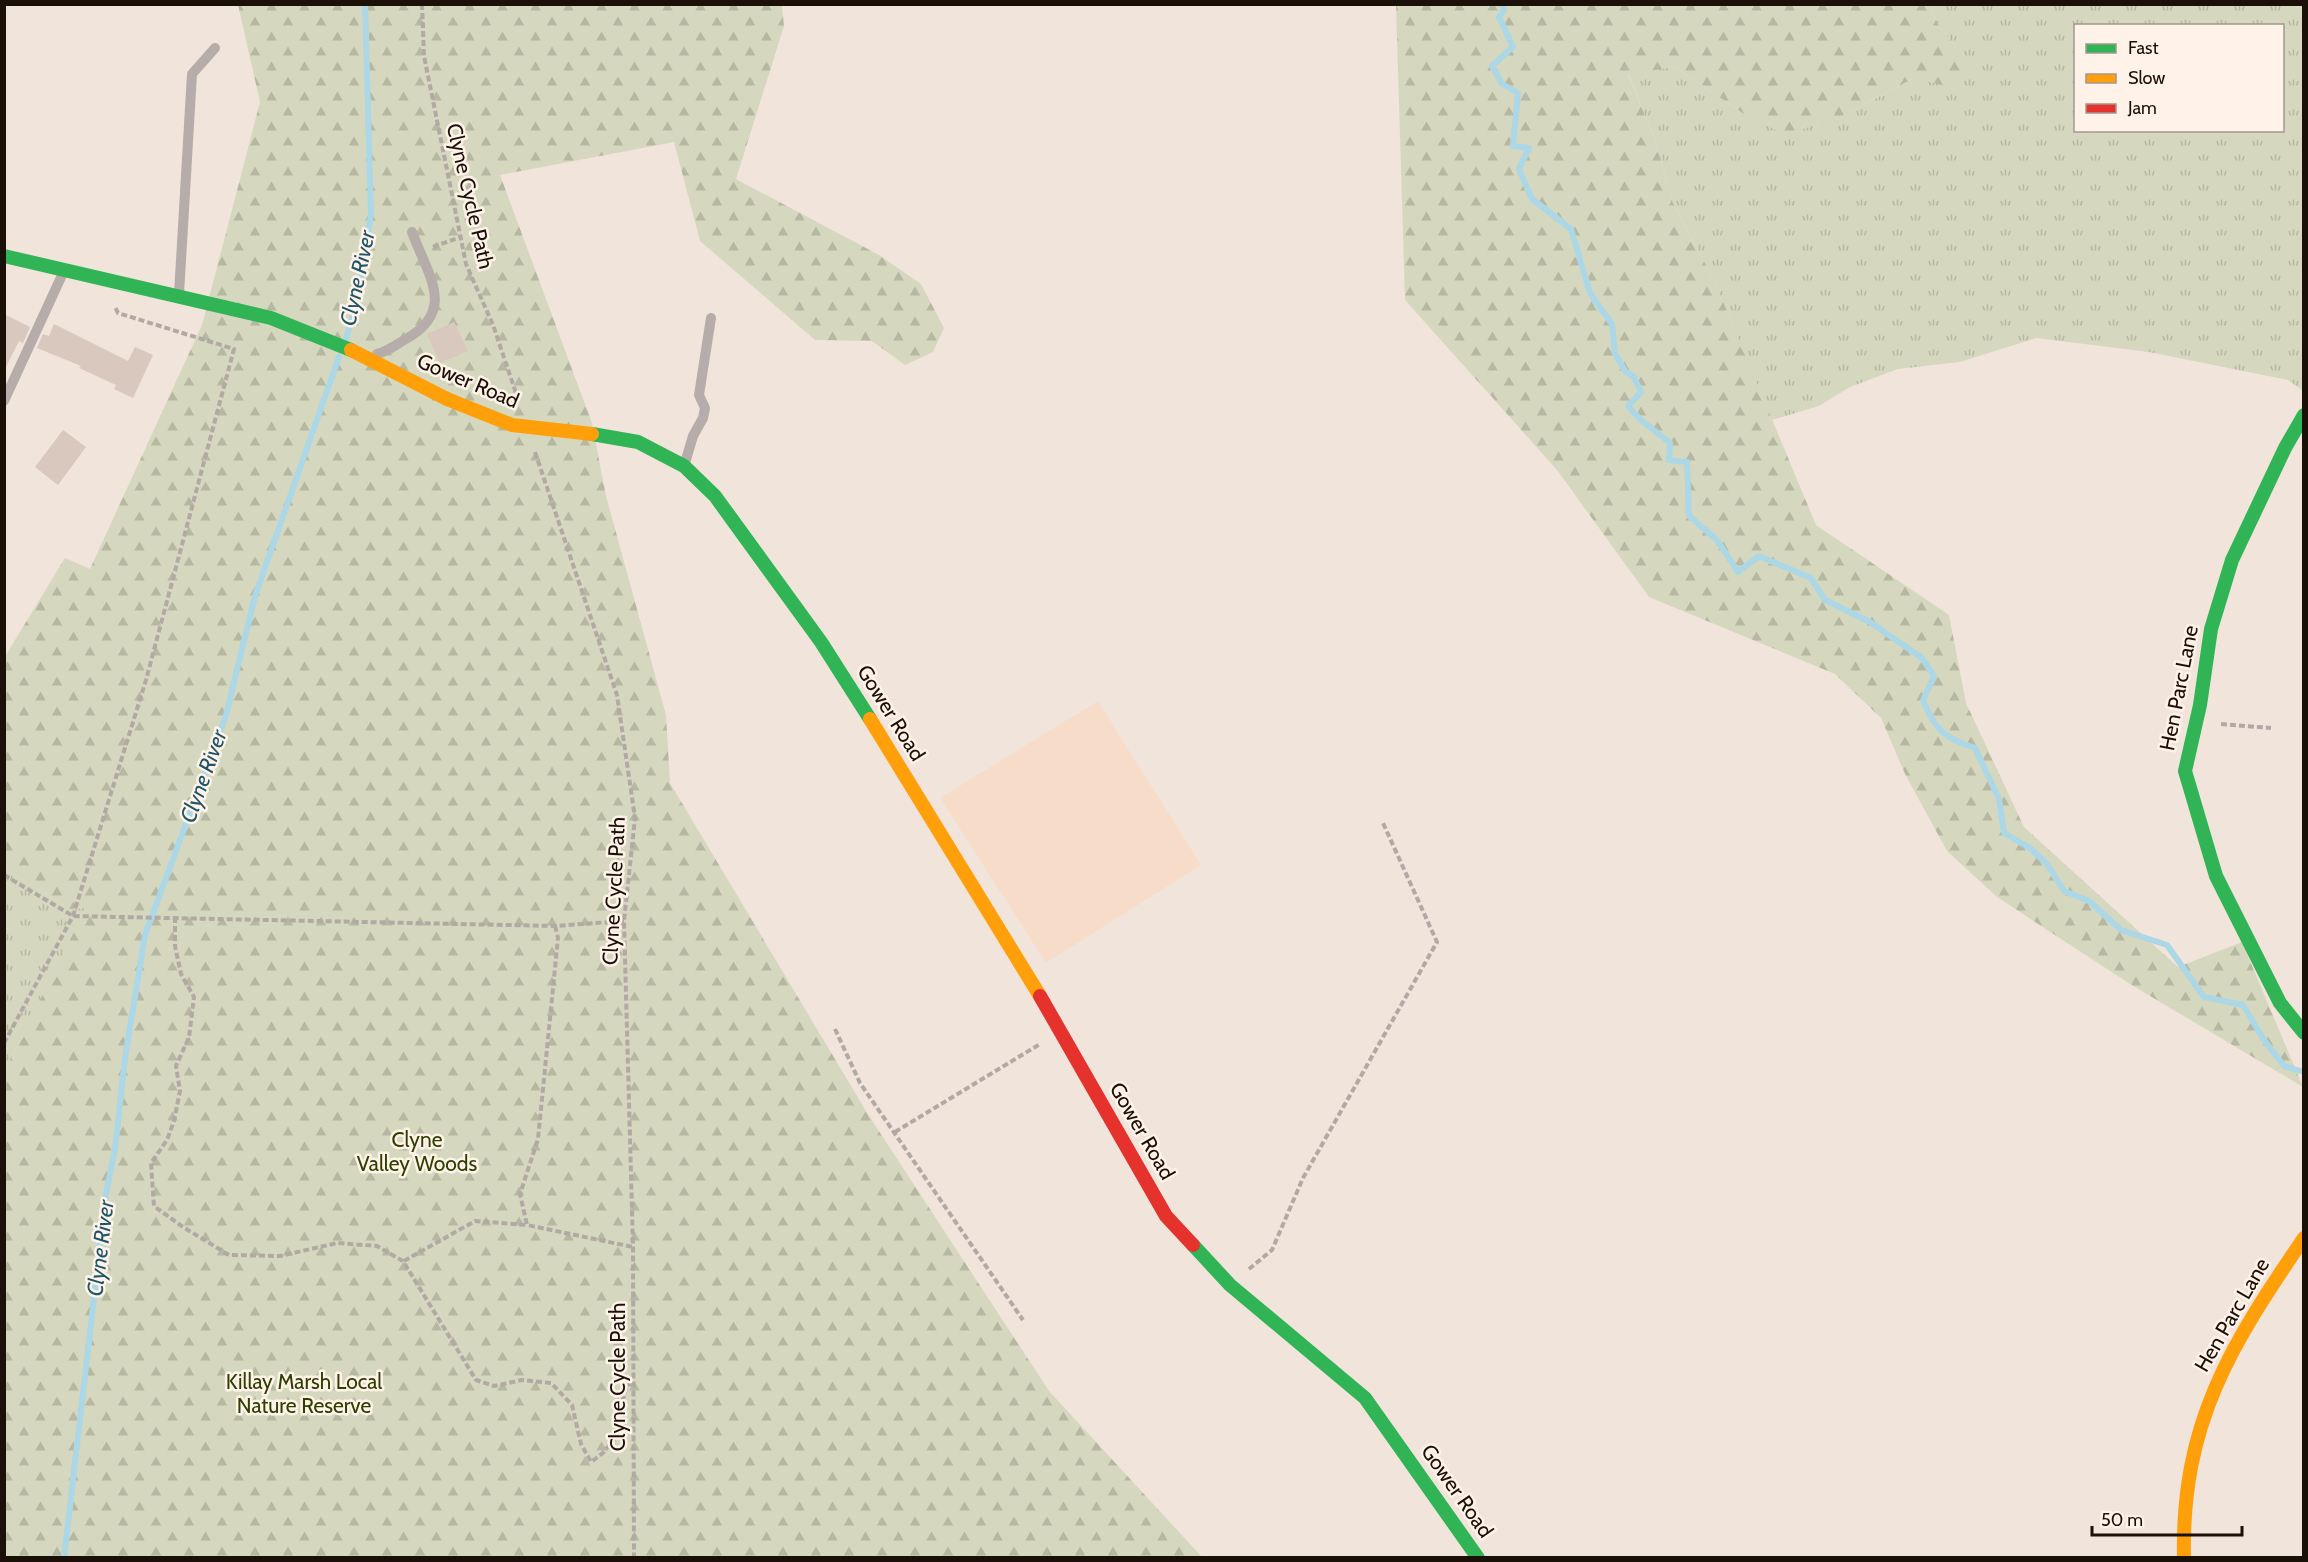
<svg xmlns="http://www.w3.org/2000/svg" width="2308" height="1562" viewBox="0 0 2308 1562" font-family="Cabin,sans-serif">
  <defs>
    <pattern id="grass-tufts" width="24" height="20" patternUnits="userSpaceOnUse" patternTransform="scale(1.5)"><rect width="24" height="20" fill="#d5d8be"/><path d="M3 7l-1-3M5 7V3M7 7l1-3M15 17l-1-3M17 17v-4M19 17l1-3" fill="none" stroke="#b6b8a2"/></pattern>
    <pattern id="forest-firs" width="22" height="20" patternUnits="userSpaceOnUse" patternTransform="scale(1.5)"><rect width="22" height="20" fill="#d5d8be"/><path d="M5 1l3.5 6h-7zM16 11l3.5 6h-7z" fill="#b6b8a2"/></pattern>
  </defs>
  <rect width="100%" height="100%" fill="#f1e4db"/>
  <path fill="#f7ddc9" d="M1098 701 1201 865 1046 963 940 798Z"/>
  <g fill="url(#grass-tufts)" fill-rule="evenodd">
    <path d="M1929 5H2303V391L2288 380 2149 352 2036 338 1960 362 1898 369 1850 387 1819 406 1772 420 1714 280 1673 203 1655 140 1628 73 1675 67 1747 116 1844 115 1914 78 1973 67 1940 28ZM2076 26H2282V130H2076Z"/>
    <path d="M5 869 70 909 87 908 5 1070Z"/>
  </g>
  <g fill="url(#forest-firs)">
    <path d="M238 5H782L784 26 736 179 879 255 921 284 944 328 933 352 905 365 872 341 815 340 700 241 674 142 500 175 592 423 606 496 666 715 670 783 869 1116 1049 1391 1202 1557H5V1070L86 908 70 909 5 869 4 658 65 558 90 569 202 325 260 102Z"/>
    <path d="M1396 5H1929L1940 28 1973 67 1953 88 1914 78 1844 115 1786 135 1747 116 1675 67 1628 74 1655 140 1673 203 1714 280 1816 525 1949 615 1966 703 2024 827 2178 967 2242 942 2303 1087 2130 984 1997 897 1947 851 1905 774 1881 718 1835 674 1649 597 1557 470 1405 300Z"/>
  </g>
  <g fill="none" stroke-linecap="round" stroke-linejoin="round">
    <g stroke="#abd7e7" stroke-width="6">
      <path d="M1502 4 1504 10 1499 17 1513 47 1492 66 1502 84 1518 93 1513 146 1529 148 1519 169 1532 199 1571 229 1590 293 1612 324 1615 353 1625 371 1634 377 1641 392 1628 406 1641 420 1670 443 1669 460 1687 462 1689 516 1717 540 1738 572 1759 556 1811 578 1825 600 1870 622 1922 658 1934 676 1923 700C1935 730 1944 738 1975 748L1999 799 2004 833 2030 848 2047 864 2064 891 2089 901 2121 930 2167 945 2204 997 2243 1005 2264 1040 2284 1066 2304 1072"/>
      <path d="M346 339 356 305 371 215 365 4"/>
      <path d="M64 1558 106 1194 115 1149 125 1058 145 935 226 715 255 596 339 357"/>
    </g>
  </g>
  <g fill="#d8c8bd">
    <path d="M4 314 30 327 23 343 19 341 4 371Z"/>
    <path d="M454 322 468 351 440 363 427 334Z"/>
    <path d="M54 324 128 361 135 347 153 355 133 398 114 389 116 385 79 368 81 366 37 348 43 334 49 336Z"/>
    <path d="M63 430 86 447 58 485 35 467Z"/>
  </g>
  <g fill="none" stroke-linecap="round" stroke-linejoin="round">
    <g stroke="#b2a8a4" stroke-width="4" stroke-dasharray="6 3" stroke-linecap="butt">
      <path d="M422 4 424 56 466 264 493 325 518 399"/>
      <path d="M433 247 461 237"/>
      <path d="M535 452 617 695 635 818 624 921 633 1247 634 1558"/>
      <path d="M2221 724 2271 728"/>
      <path d="M4 875 73 916 555 926 624 921"/>
      <path d="M175 917V946L181 974 194 997 189 1037 176 1066 180 1091 174 1121 167 1140 151 1163 154 1206 183 1227 229 1255 280 1256 337 1243 377 1246 403 1261 476 1380 494 1386 522 1380 551 1383 572 1405 581 1444 591 1462 603 1453 624 1427 622 1403 627 1385 633 1384"/>
      <path d="M555 926 558 938 538 1139 520 1194 527 1225 633 1247"/>
      <path d="M835 1029 860 1083 1023 1320"/>
      <path d="M4 1043 73 916 146 680 234 349 118 313 115 307"/>
      <path d="M895 1132 1040 1044"/>
      <path d="M404 1261 475 1221 527 1225"/>
      <path d="M1249 1269 1272 1250 1303 1178 1437 942 1383 823"/>
    </g>
    <g stroke="#b6aca9" stroke-width="10">
      <path d="M179 294 192 74 215 48"/>
      <path d="M377 354C387 352 397 344 406 339 457 310 428 276 412 232"/>
      <path d="M4 401 63 273"/>
      <path d="M685 463 693 436 703 418 705 408 699 395 711 318"/>
    </g>
    <g stroke="#30b455" stroke-width="14">
      <path d="M4 256 271 318 351 350"/>
      <path d="M2304 415 2285 448 2232 560 2211 629 2200 705 2185 771 2216 876 2280 1003 2304 1033"/>
      <path d="M592 434 638 442 684 466 715 496 821 642 870 719"/>
      <path d="M1193 1245 1230 1285 1365 1398 1478 1558"/>
    </g>
    <g stroke="#ff9f0a" stroke-width="14">
      <path d="M351 350 447 399"/>
      <path d="M870 719 1040 996"/>
      <path d="M2184 1558C2181 1423 2231 1345 2304 1238"/>
    </g>
    <path stroke="#e5322d" stroke-width="14" d="M1040 996 1166 1216 1193 1245"/>
    <path stroke="#ff9f0a" stroke-width="14" d="M447 399 512 425 592 434"/>
  </g>
  <g text-anchor="middle" stroke-width="5" stroke-linejoin="round" paint-order="stroke">
    <g font-size="21" fill="#1a1008" stroke="#fff3e9">
      <text transform="translate(470 196) rotate(77)" y="7">Clyne Cycle Path</text>
      <text transform="translate(468 381) rotate(23)" y="7">Gower Road</text>
      <text transform="translate(2179 688) rotate(-79)" y="7">Hen Parc Lane</text>
      <text transform="translate(891 713) rotate(58)" y="7">Gower Road</text>
      <text transform="translate(614 891) rotate(-87)" y="7">Clyne Cycle Path</text>
      <text transform="translate(1142 1131) rotate(60)" y="7">Gower Road</text>
      <text transform="translate(2232 1315) rotate(-60)" y="7">Hen Parc Lane</text>
      <text transform="translate(618 1377) rotate(-90)" y="7">Clyne Cycle Path</text>
      <text transform="translate(1457 1491) rotate(55)" y="7">Gower Road</text>
    </g>
    <g font-size="21" fill="#2e3f00" stroke="#fff3e9">
      <text x="417" y="1147">Clyne<tspan x="417" dy="24">Valley Woods</tspan></text>
      <text x="304" y="1389">Killay Marsh Local<tspan x="304" dy="24">Nature Reserve</tspan></text>
    </g>
    <g font-size="22" font-style="italic" fill="#1e5568" stroke="#fff3e9">
      <text transform="translate(357 278) rotate(-78)" y="8">Clyne River</text>
      <text transform="translate(203 776) rotate(-70)" y="8">Clyne River</text>
      <text transform="translate(100 1248) rotate(-83)" y="8">Clyne River</text>
    </g>
  </g>
  <rect width="2308" height="1562" fill="none" stroke="#1a1008" stroke-width="12"/>
  <rect x="2074" y="24" width="210" height="108" fill="#fff3e9" stroke="#a3988f" stroke-width="1.5"/>
  <rect x="2086" y="44" width="30" height="9" fill="#30b455" stroke="#a3988f" stroke-width="1.5"/>
  <text x="2128" y="54" font-size="18" fill="#1a1008">Fast</text>
  <rect x="2086" y="74" width="30" height="9" fill="#ff9f0a" stroke="#a3988f" stroke-width="1.5"/>
  <text x="2128" y="84" font-size="18" fill="#1a1008">Slow</text>
  <rect x="2086" y="104" width="30" height="9" fill="#e5322d" stroke="#a3988f" stroke-width="1.5"/>
  <text x="2128" y="114" font-size="18" fill="#1a1008">Jam</text>
  <path d="M2092 1526v9h150v-9" fill="none" stroke="#1a1008" stroke-width="3"/>
  <text x="2101" y="1526" font-size="18" fill="#1a1008" stroke="#fff3e9" stroke-width="4.5" paint-order="stroke">50 m</text>
</svg>
